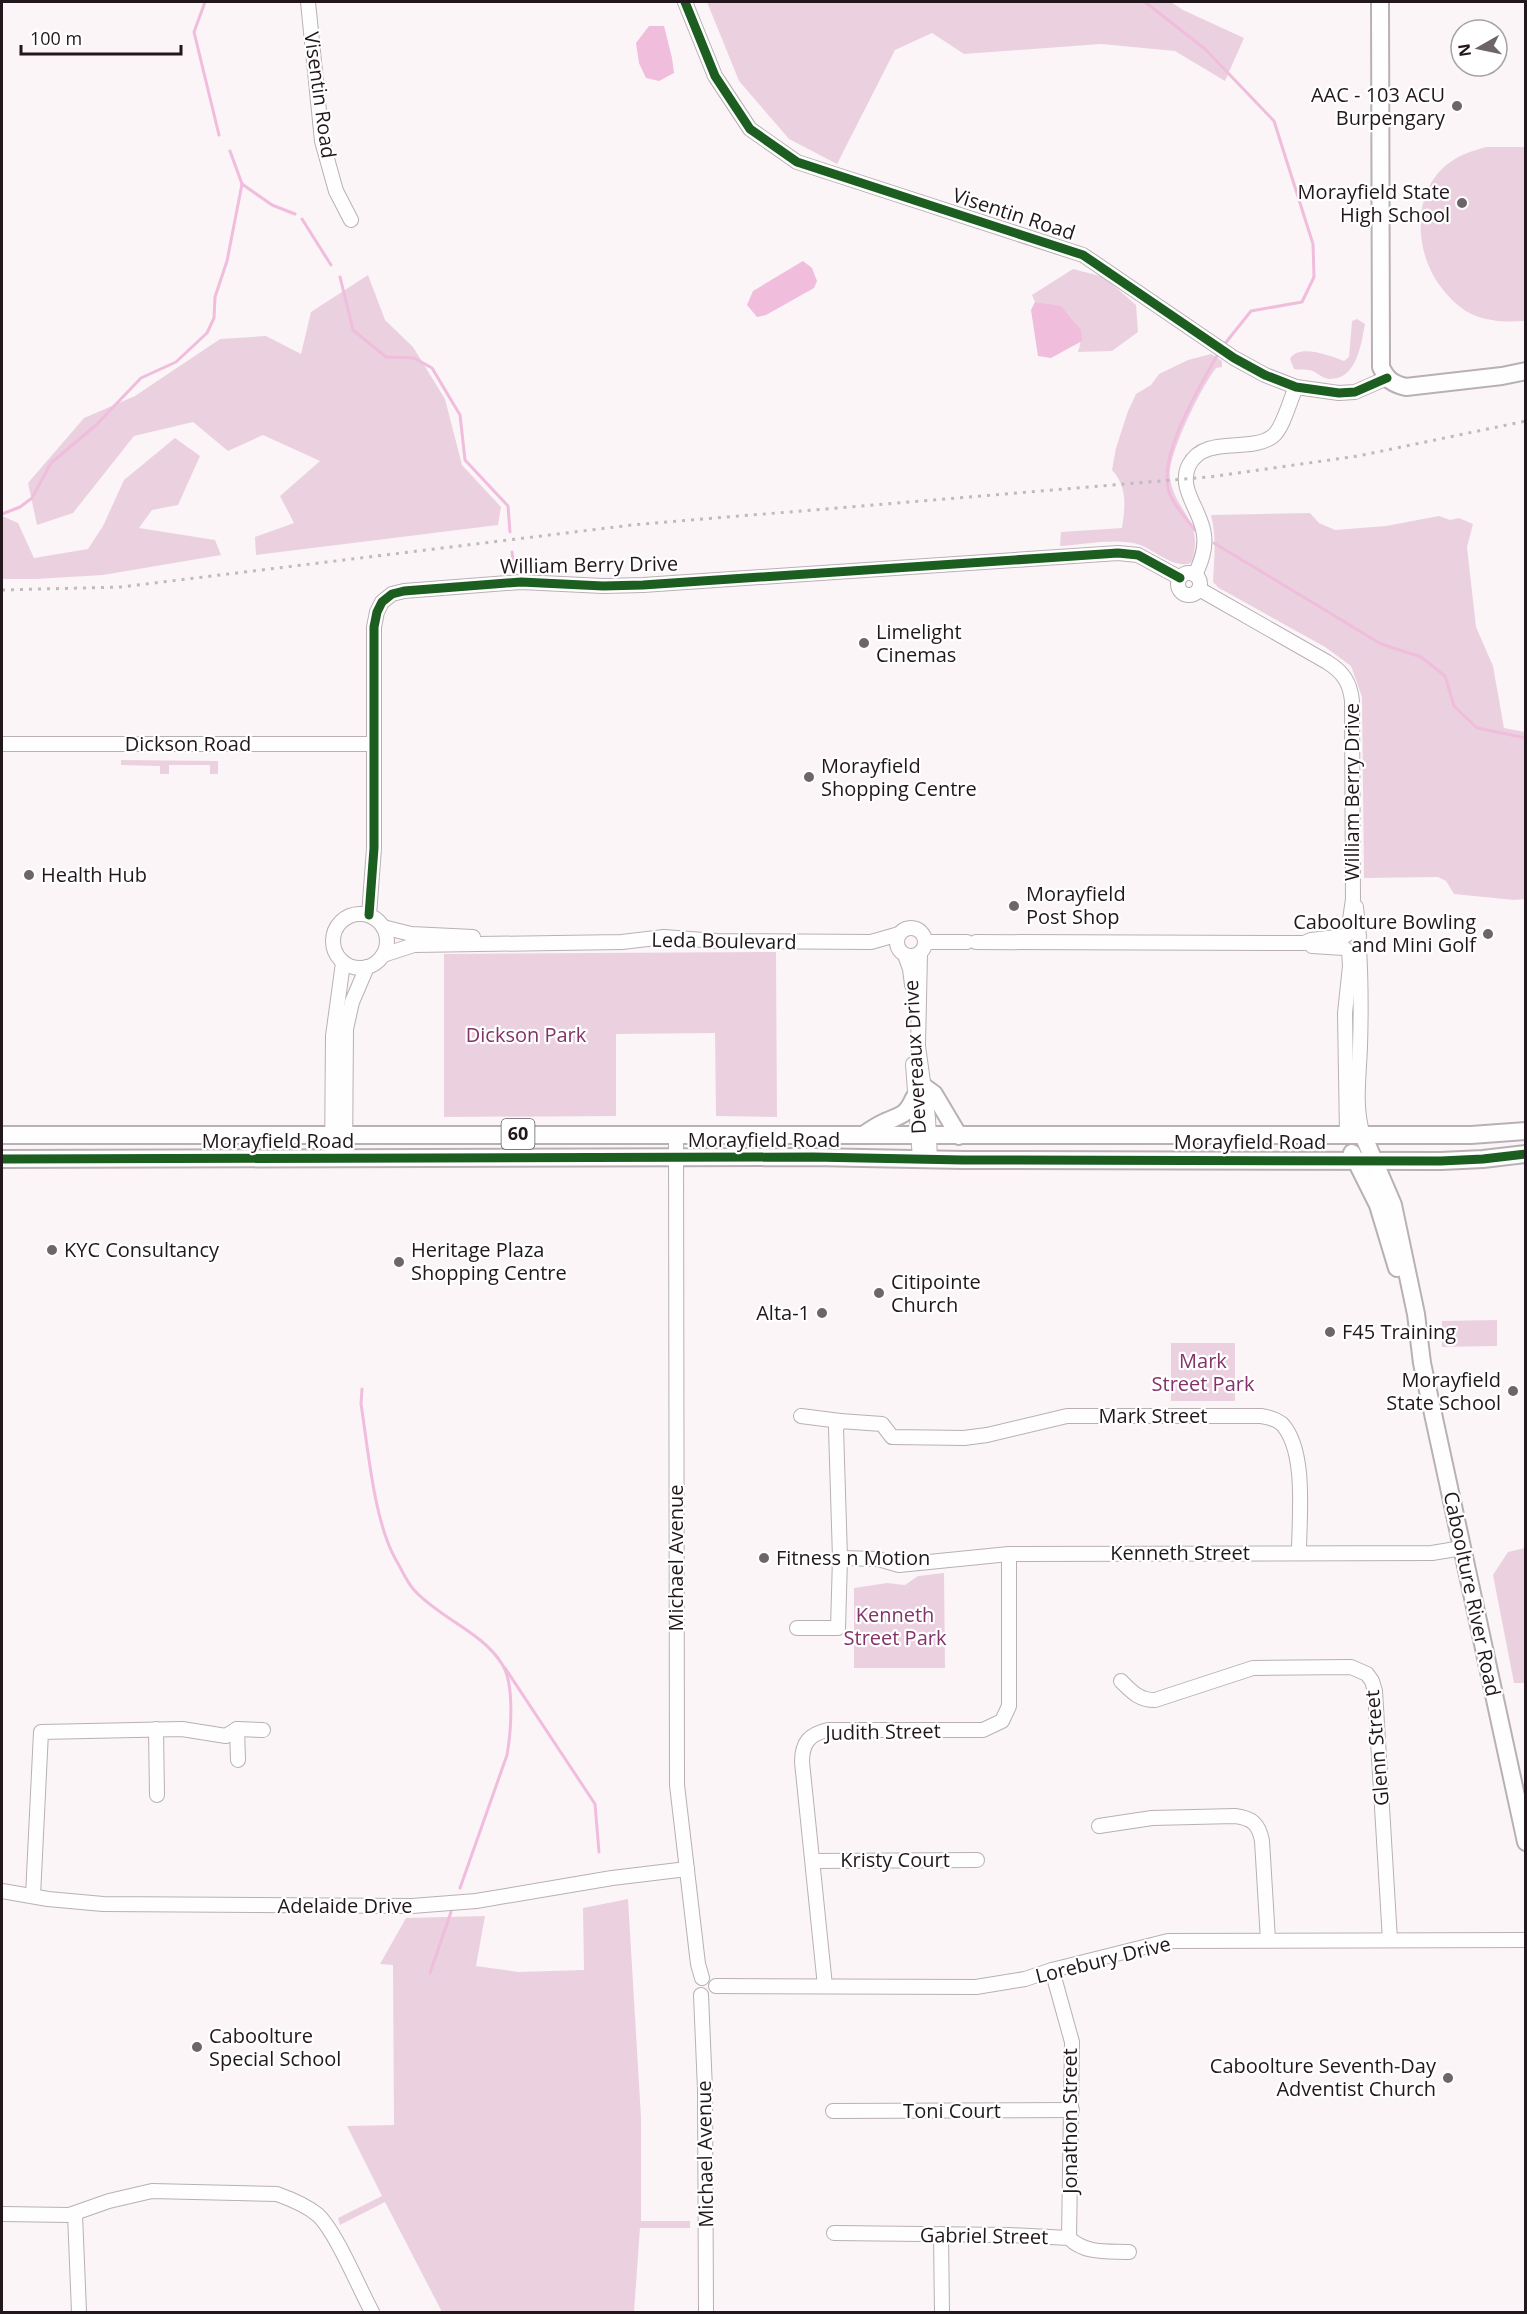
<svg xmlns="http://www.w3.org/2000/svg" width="1527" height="2314" viewBox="0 0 1527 2314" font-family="'Open Sans',sans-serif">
  <rect width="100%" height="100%" fill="#fbf5f8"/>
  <g fill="#ebd1e0">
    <path d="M707 2H1171L1183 10 1244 38 1225 81 1175 51 1101 44 964 54 932 33 895 50 837 164 789 139 739 81Z"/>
    <path d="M1486 147H1525V321C1509 322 1492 322 1476 316 1462 311 1449 298 1441 287 1414 253 1411 191 1449 163 1461 154 1472 151 1486 147Z"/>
    <path d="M1073 269 1104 277 1136 305 1138 332 1112 351 1078 352C1086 329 1075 323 1061 307L1035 302 1032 295Z"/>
    <path d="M368 275 385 320 413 347 445 399 462 465 501 507 498 525 256 555 255 537 294 523 280 496 320 461 263 435 228 451 193 422 134 436 73 513 37 525 28 483 84 418 135 396 220 339 266 336 301 354 311 312Z"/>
    <path d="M1357 319 1365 324C1361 344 1357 380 1329 379 1321 378 1315 370 1308 370 1303 369 1299 370 1294 369L1290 359C1298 343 1331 356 1344 361L1349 357 1352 321Z"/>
    <path d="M1211 354 1222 361V367L1216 368C1202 386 1167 455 1170 478 1175 513 1206 521 1191 563 1174 569 1156 551 1140 545 1118 537 1083 545 1060 546L1061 532 1122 528C1125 507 1128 487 1112 470L1116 448 1128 411 1136 394 1151 385 1159 374 1188 360Z"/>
    <path d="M175 438 200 456 178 505 152 510 139 528 215 540 221 555 103 575 36 579H2V516L18 523 34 558 88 549 103 526 124 480Z"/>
    <path d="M1310 513 1319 523 1335 530 1386 526 1439 516 1450 520 1459 518 1473 524 1467 547 1476 627 1493 666 1504 728 1525 732V899L1514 900 1454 894 1446 881 1438 877 1364 878 1362 697 1351 666 1325 647 1219 588 1213 582C1214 557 1217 540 1211 515Z"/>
    <path d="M121 760 218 761V774H210V765H169V774H160V766L121 765Z"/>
    <path d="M776 952 777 1117 716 1116 715 1033 616 1034V1116L444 1117V954Z"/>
    <path d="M1497 1320V1346L1442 1347V1321Z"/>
    <rect x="1171" y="1343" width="64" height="58"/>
    <path d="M1525 1548V1683H1514L1493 1575 1508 1552Z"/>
    <path d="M944 1573 945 1668H854V1588L887 1583 905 1585 918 1576Z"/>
    <path d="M628 1899 641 2117V2221H690V2228H640L634 2312H442L385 2202 340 2225 338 2218 382 2196 347 2126 394 2125 393 1965 380 1964 406 1918 485 1916 476 1966 518 1972 584 1970 583 1908Z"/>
  </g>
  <g fill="#f0bddc">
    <path d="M649 26H664L672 58 674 73 659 81 646 78 639 63 636 43Z"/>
    <path d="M803 261 812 268 817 281 814 288 766 315 757 317 747 305 753 291Z"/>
    <path d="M1035 302 1061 306 1081 330 1082 341 1051 358 1038 356 1031 310Z"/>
  </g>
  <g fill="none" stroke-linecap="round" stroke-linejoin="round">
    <g stroke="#f0bddc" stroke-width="3">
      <path d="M205 2 194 32 219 135"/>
      <path d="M1145 2 1205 49 1274 121 1313 244 1314 277 1302 302 1251 311 1223 346"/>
      <path d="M242 184 272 205 295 214"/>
      <path d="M302 219 331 265"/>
      <path d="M340 277 353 330 386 357 414 358 432 368 460 415 465 460 508 506 510 532"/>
      <path d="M2 514 20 507 32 498 51 463 96 425 141 378 176 362 207 333 214 318 215 297 227 261 242 184 230 151"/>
      <path d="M1195 530C1187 519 1173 505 1169 492 1157 455 1201 385 1219 352"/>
      <path d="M1214 543 1381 644 1421 657 1445 676 1454 706 1477 728 1526 738"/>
      <path d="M512 552 514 569"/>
      <path d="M362 1389 361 1404C368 1448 374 1522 396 1560 402 1570 407 1583 415 1591 441 1619 481 1631 502 1664 515 1684 511 1732 507 1755L460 1888"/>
      <path d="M505 1668 595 1804 599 1852"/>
      <path d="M430 1973 451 1912"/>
    </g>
    <g stroke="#b8b0b5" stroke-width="16">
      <g id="minor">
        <path d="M308 2 322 141 336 191 351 220"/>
        <path d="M685 2 715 76 750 129 797 162 1083 255 1234 358 1265 375 1296 387 1339 393 1355 392 1387 378"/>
        <circle cx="1189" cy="584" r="11"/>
        <path d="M1195 575C1201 562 1206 549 1204 535 1202 511 1177 489 1189 465 1205 434 1250 454 1273 436 1283 428 1290 400 1296 387"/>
        <path d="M1199 589 1327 662C1343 672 1350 682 1352 701L1353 899 1348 934"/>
        <path d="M2 744H374"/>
        <path d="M1356 907 1359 937"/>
        <circle cx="360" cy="941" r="27"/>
        <path d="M369 915 374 848V627L377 612 382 602 392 594 404 591 521 582 603 586 643 585 1118 553 1138 555 1180 578"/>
        <path d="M383 927 411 934 473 937"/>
        <circle cx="911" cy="942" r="14"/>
        <path d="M925 942H967"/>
        <path d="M976 942 1304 943 1311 940 1345 936"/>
        <path d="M1312 946 1344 948"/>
        <path d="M1359 948C1361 981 1361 1014 1360 1047 1359 1075 1354 1108 1363 1135"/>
        <path d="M920 953 918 1046 928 1118 930 1159"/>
        <path d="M383 955 414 945 622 942 664 937 717 941 871 942 899 934"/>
        <path d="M905 955 910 969 912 985"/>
        <path d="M913 1064 920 1159"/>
        <path d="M676 1135 677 1785 698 1964 702 1978"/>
        <path d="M1347 1135 1345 1013 1350 966 1349 951"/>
        <path d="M332 1159 333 1036 343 963"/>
        <path d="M345 1159 346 1029 352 1002 367 967"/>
        <path d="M801 1416 840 1421"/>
        <path d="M840 1558 878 1559 899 1565 1009 1554 1432 1553 1462 1548"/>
        <path d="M797 1628H838L840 1558 836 1428 840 1421 882 1424 892 1437 964 1438 987 1435 1067 1416H1261C1268 1417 1276 1419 1282 1424 1307 1451 1299 1518 1299 1552"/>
        <path d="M1121 1681C1132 1692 1139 1700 1155 1700L1253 1668 1351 1667 1367 1674 1372 1681 1375 1691 1390 1940"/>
        <path d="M156 1729 157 1795"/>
        <path d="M237 1729 238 1760"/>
        <path d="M1099 1826 1152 1818 1235 1816C1252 1818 1259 1824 1262 1841L1268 1940"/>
        <path d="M813 1861 977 1860"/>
        <path d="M2 1891 48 1899 103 1904 412 1906 476 1901 612 1878 687 1869"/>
        <path d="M33 1896 41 1732 182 1729 226 1736 237 1729 263 1730"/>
        <path d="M1052 1970 1072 2042 1069 2238"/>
        <path d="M716 1986 976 1987 1025 1979 1052 1970 1168 1941 1526 1940"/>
        <path d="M825 1986 802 1762C802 1743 809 1734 828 1730H983L1002 1721 1009 1706V1554"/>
        <path d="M701 1995 705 2090 706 2312"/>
        <path d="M833 2111 1072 2110"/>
        <path d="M2 2214 69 2215 109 2201 152 2191 277 2194C291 2199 306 2205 318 2215 336 2232 359 2288 372 2312"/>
        <path d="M75 2214 79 2312"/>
        <path d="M834 2233 1010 2235 1069 2238C1085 2254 1107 2251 1129 2252"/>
        <path d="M941 2234 942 2312"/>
      </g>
    </g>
    <g stroke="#b8b0b5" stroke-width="20">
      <g id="major">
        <path d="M1380 2 1381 367C1387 380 1393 384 1406 387L1502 376 1526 371"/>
        <path d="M923 1086 934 1094 959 1136"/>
        <path d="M2 1135H1471L1526 1131"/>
        <path d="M863 1135C870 1131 877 1125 885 1122 901 1115 906 1116 914 1098"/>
        <path d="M1363 1135 1393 1205 1416 1314 1422 1363 1526 1842"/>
        <path d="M1352 1153 1378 1205 1397 1268"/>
        <path d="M2 1159 813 1157 963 1160 1441 1161 1483 1159 1526 1154"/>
      </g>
    </g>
    <use href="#minor" stroke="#fefefe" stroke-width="14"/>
    <use href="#major" stroke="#fefefe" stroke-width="16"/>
    <path stroke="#bebbbc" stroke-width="3" stroke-dasharray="3 6" stroke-linecap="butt" d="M2 590 121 587 632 525 1209 477 1358 456 1526 421"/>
    <g stroke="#fff" stroke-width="13">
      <g id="cycleway">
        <path d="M685 2 715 76 750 129 797 162 1083 255 1234 358 1265 375 1296 387 1339 393 1355 392 1387 378"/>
        <path d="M369 915 374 848V627L377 612 382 602 392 594 404 591 521 582 603 586 643 585 1118 553 1138 555 1180 578"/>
        <path d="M2 1159 813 1157 963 1160 1441 1161 1483 1159 1526 1154"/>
      </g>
    </g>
    <use href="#cycleway" stroke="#1b5e20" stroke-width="9"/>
  </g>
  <g fill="#6d656a" stroke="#fff" stroke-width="2">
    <circle cx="1457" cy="106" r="6"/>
    <circle cx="1462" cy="203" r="6"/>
    <circle cx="864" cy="643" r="6"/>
    <circle cx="809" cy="777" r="6"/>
    <circle cx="29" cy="875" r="6"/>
    <circle cx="1014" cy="906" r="6"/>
    <circle cx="1488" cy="934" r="6"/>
    <circle cx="52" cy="1250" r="6"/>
    <circle cx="399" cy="1262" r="6"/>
    <circle cx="879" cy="1293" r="6"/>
    <circle cx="822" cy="1313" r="6"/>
    <circle cx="1330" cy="1332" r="6"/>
    <circle cx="1513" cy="1391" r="6"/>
    <circle cx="764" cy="1558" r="6"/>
    <circle cx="197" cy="2047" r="6"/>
    <circle cx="1448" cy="2078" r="6"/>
  </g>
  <g text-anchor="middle" stroke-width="4.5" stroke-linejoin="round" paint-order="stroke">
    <rect fill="#fff" stroke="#645d61" stroke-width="1.5" x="501.5" y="1119" width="33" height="30" rx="4.5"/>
    <g font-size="18" font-weight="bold" fill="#21171d">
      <text x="518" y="1140">60</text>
    </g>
    <g font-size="20" fill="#21171d" stroke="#fff">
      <text transform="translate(320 95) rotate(82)" y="7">Visentin Road</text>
      <text transform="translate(1014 214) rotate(18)" y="7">Visentin Road</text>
      <text transform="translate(589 565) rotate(-1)" y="7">William Berry Drive</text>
      <text x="188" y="751">Dickson Road</text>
      <text transform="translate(1352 792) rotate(-90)" y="7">William Berry Drive</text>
      <text transform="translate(724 941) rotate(1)" y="7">Leda Boulevard</text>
      <text transform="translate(915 1057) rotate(-93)" y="7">Devereaux Drive</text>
      <text x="764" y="1147">Morayfield Road</text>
      <text x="278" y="1148">Morayfield Road</text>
      <text x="1250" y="1149">Morayfield Road</text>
      <text x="1153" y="1423">Mark Street</text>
      <text x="1180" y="1560">Kenneth Street</text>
      <text transform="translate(676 1558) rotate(-90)" y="7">Michael Avenue</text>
      <text transform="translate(1472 1594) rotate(78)" y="7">Caboolture River Road</text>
      <text transform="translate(883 1732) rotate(-1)" y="7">Judith Street</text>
      <text transform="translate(1377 1748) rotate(-95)" y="7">Glenn Street</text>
      <text x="895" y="1867">Kristy Court</text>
      <text x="345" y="1913">Adelaide Drive</text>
      <text transform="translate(1103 1960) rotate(-14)" y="7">Lorebury Drive</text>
      <text x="952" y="2118">Toni Court</text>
      <text transform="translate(1070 2121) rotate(-90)" y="7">Jonathon Street</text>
      <text transform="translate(705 2154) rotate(-91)" y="7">Michael Avenue</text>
      <text transform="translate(984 2236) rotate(1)" y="7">Gabriel Street</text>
    </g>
    <g font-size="20" fill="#21171d" stroke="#fff" text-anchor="start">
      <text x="1445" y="102" text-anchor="end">AAC - 103 ACU<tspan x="1445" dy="23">Burpengary</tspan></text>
      <text x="1450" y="199" text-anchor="end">Morayfield State<tspan x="1450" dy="23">High School</tspan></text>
      <text x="876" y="639">Limelight<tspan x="876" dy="23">Cinemas</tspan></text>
      <text x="821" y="773">Morayfield<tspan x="821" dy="23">Shopping Centre</tspan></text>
      <text x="41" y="882">Health Hub</text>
      <text x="1026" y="901">Morayfield<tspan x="1026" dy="23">Post Shop</tspan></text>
      <text x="1476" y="929" text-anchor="end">Caboolture Bowling<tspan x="1476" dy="23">and Mini Golf</tspan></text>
      <text x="64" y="1257">KYC Consultancy</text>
      <text x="411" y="1257">Heritage Plaza<tspan x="411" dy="23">Shopping Centre</tspan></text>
      <text x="891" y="1289">Citipointe<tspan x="891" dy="23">Church</tspan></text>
      <text x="810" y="1320" text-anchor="end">Alta-1</text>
      <text x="1342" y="1339">F45 Training</text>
      <text x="1501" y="1387" text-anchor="end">Morayfield<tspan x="1501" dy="23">State School</tspan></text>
      <text x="776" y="1565">Fitness n Motion</text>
      <text x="209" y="2043">Caboolture<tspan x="209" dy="23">Special School</tspan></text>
      <text x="1436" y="2073" text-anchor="end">Caboolture Seventh-Day<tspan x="1436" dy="23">Adventist Church</tspan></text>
    </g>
    <g font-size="20" fill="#833369" stroke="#fff">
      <text x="526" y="1042">Dickson Park</text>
      <text x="1203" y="1368">Mark<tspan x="1203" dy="23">Street Park</tspan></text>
      <text x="895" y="1622">Kenneth<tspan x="895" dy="23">Street Park</tspan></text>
    </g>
  </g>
  <rect width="1527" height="2314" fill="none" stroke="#21171d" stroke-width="6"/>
  <g transform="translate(1479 48) rotate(261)"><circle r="28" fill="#ffffff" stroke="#a6a2a5" stroke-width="1.5"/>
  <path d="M0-4.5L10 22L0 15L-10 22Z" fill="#6d656a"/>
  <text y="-9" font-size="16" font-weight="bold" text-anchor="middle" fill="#21171d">N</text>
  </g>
  <path d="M21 45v9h160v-9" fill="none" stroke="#21171d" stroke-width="3"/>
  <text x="30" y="45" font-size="18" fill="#21171d" stroke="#ffffff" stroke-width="4.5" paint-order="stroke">100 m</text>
</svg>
